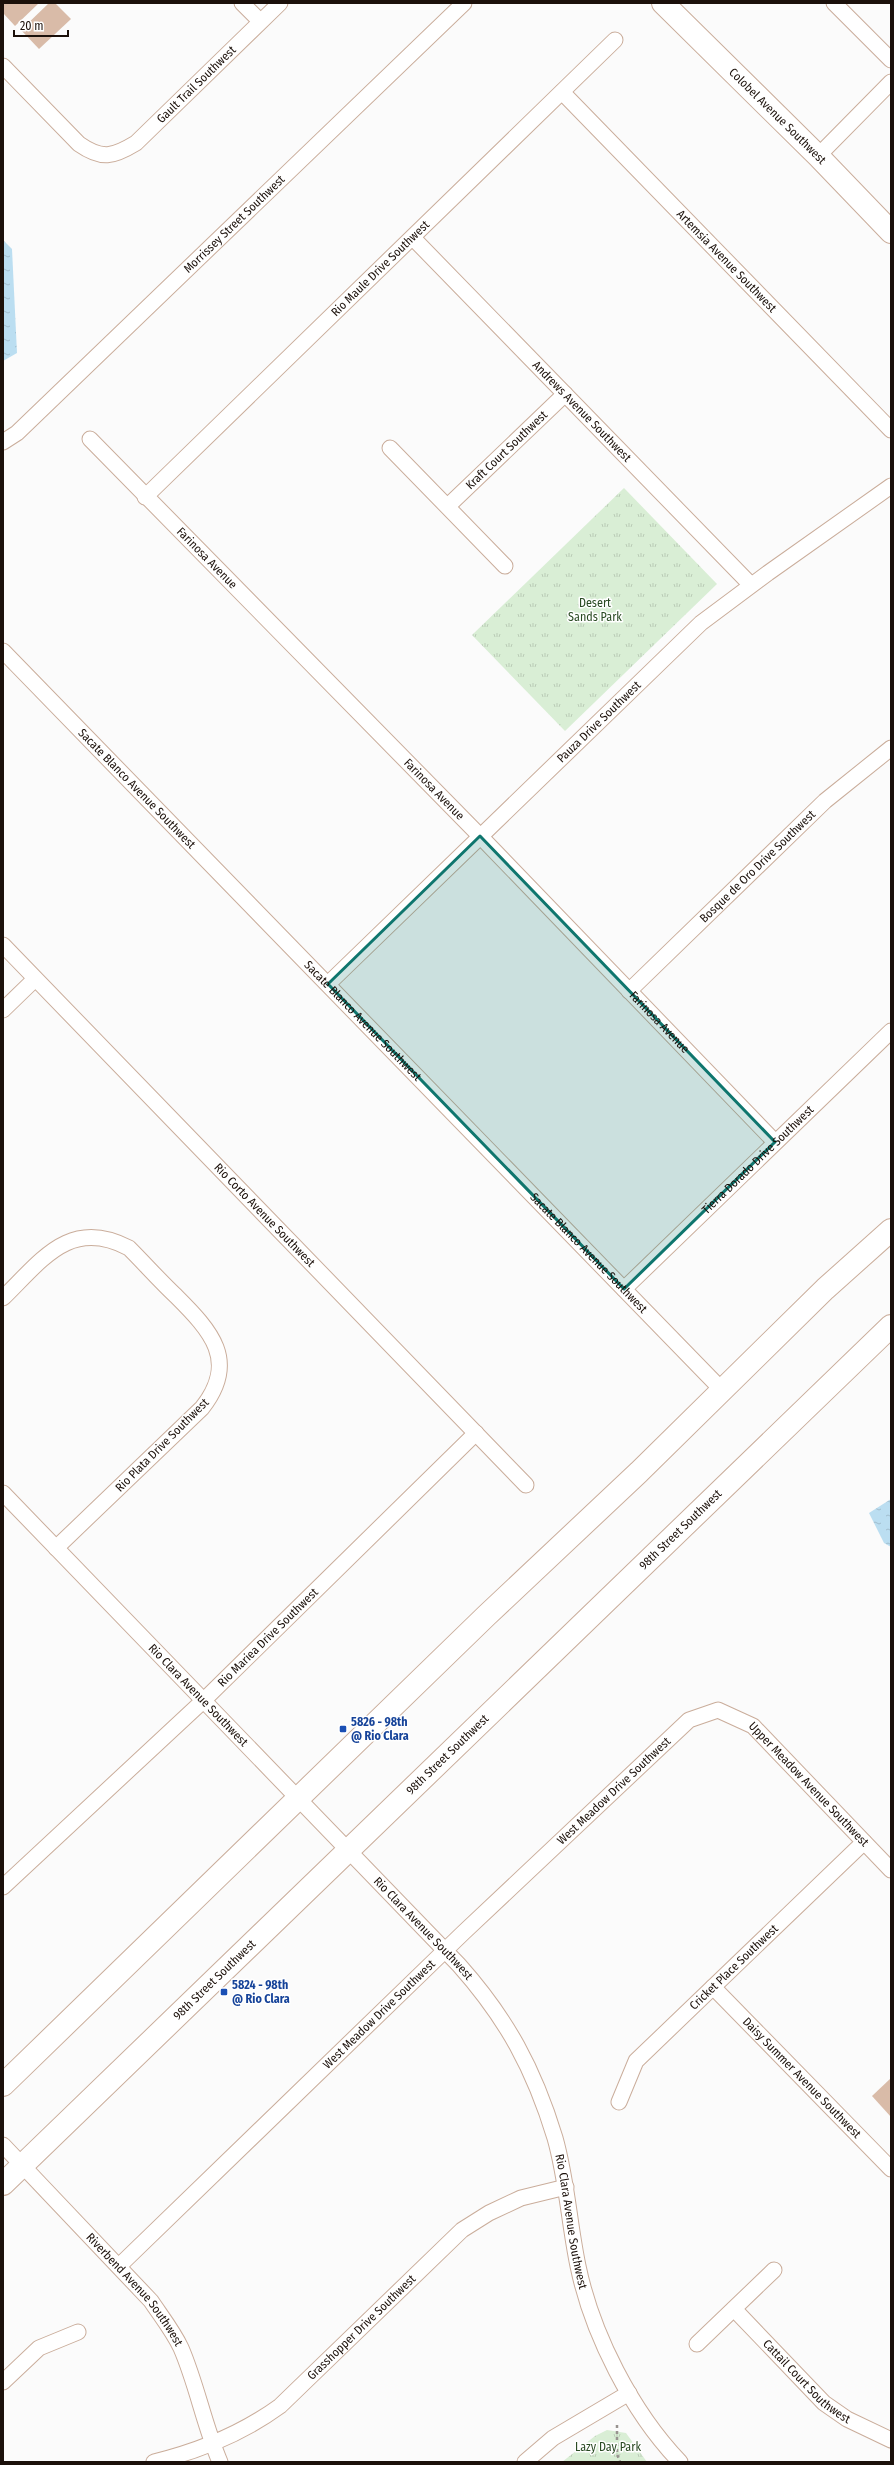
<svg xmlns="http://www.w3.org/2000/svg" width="894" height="2465" viewBox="0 0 894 2465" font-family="'Fira Sans Condensed',sans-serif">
  <defs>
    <pattern id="grass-tufts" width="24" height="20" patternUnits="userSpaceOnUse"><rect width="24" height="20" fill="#d9eed5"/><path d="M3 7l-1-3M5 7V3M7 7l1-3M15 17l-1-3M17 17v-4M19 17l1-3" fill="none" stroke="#bacbb6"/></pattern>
    <pattern id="water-ripples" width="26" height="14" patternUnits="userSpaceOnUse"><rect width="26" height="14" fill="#bbdef1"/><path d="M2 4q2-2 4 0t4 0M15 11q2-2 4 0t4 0" fill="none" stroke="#a0bdcd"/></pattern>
  </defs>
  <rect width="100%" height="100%" fill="#fbfbfb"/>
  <g fill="url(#grass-tufts)">
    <path d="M624 488 717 584 565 731 472 635Z"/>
    <path d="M607 2430 626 2433 647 2462H562L595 2436Z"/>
  </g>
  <g fill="url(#water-ripples)">
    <path d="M3 240 12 249 17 353 3 361Z"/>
    <path d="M891 1499V1547L884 1543 869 1513Z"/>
  </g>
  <g fill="#d9bba8">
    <path d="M3 3H39L15 26 3 13Z"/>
    <path d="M49 3H55L71 19 39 49 21 30Z"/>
    <path d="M891 2078V2117L872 2096Z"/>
  </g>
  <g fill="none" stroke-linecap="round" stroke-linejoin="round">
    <g stroke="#caad9b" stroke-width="17">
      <g id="street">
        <path d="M242 3 260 21"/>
        <path d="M834 3 891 60"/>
        <path id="s1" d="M3 66 79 144C102 160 113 157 136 143L280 3"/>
        <path id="s2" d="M562 92 891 430"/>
        <path d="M818 156 891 82"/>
        <path id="s3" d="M413 238 751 585"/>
        <path id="s4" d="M90 439 480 836 775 1142"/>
        <path id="s5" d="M3 442 17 433 464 3"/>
        <path d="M390 448 505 566"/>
        <path id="s6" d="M145 497 615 40"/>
        <path id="s7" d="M448 506 565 394"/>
        <path id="s8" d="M3 651 722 1390"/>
        <path id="s9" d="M3 945 526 1485"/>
        <path id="s10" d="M328 984 701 623 768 573 891 486"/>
        <path id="s11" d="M629 991 825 801 891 748"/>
        <path d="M3 1010 35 979"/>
        <path id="s12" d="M624 1289 891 1031"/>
        <path d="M3 1298C42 1260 70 1217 129 1248 145 1264 160 1281 176 1296 211 1331 239 1361 202 1408L56 1548"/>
        <path id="s13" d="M3 1493 459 1965C507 2019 534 2069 555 2138 567 2180 569 2223 578 2266 592 2334 632 2412 680 2462"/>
        <path id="s14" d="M3 1887 204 1700 476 1433"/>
        <path id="s15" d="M713 1987 891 2169"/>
        <path id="s16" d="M619 2102 636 2061 864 1842"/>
        <path id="s17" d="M3 2145 151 2301C161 2316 173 2331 181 2348 197 2385 204 2425 220 2462"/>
        <path id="s18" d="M119 2266 463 1933 689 1720 718 1710 753 1726 891 1870"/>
        <path id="s19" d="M734 2309 824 2403 847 2419 891 2440"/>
        <path d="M697 2344 774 2270"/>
        <path d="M3 2382 39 2348 78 2332"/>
        <path id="s20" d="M154 2462C199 2451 243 2433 280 2406L462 2230 489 2213 521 2198 566 2187"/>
        <path d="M525 2462 553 2438 629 2393"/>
      </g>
    </g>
    <g stroke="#caad9b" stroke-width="24">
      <g id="secondary">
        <path id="s21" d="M663 3 818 156 891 232"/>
        <path d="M3 2085 486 1616 639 1472 825 1289 891 1230"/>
        <path id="s22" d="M3 2184 891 1326"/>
      </g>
    </g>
    <path stroke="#989390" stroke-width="2.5" stroke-dasharray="3 3" stroke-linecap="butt" d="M617 2425V2454L620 2462"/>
    <use href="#street" stroke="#fff" stroke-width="15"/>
    <use href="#secondary" stroke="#fff" stroke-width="22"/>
  </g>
  <path fill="#0f766e" fill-opacity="0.2" stroke="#0f766e" stroke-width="3" stroke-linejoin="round" d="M480 836 775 1142 624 1289 328 984Z"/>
  <g fill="#1a4fb4" stroke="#fff" stroke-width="1.5">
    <rect x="339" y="1725" width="8" height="8" rx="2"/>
    <rect x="220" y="1988" width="8" height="8" rx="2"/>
  </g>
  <g text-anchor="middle" stroke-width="3" stroke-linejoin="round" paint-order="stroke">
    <g font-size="12" fill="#1b100a" stroke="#fff">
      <text dy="4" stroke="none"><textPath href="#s1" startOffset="255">Gault Trail Southwest</textPath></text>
      <text dy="4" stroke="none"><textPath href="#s21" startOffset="161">Colobel Avenue Southwest</textPath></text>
      <text dy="4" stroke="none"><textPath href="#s5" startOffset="318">Morrissey Street Southwest</textPath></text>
      <text dy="4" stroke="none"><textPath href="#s2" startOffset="236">Artemsia Avenue Southwest</textPath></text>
      <text dy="4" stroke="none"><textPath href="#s6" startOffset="328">Rio Maule Drive Southwest</textPath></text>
      <text dy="4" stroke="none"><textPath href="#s3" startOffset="242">Andrews Avenue Southwest</textPath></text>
      <text dy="4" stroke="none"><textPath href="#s7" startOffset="81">Kraft Court Southwest</textPath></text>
      <text dy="4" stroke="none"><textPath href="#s4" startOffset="167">Farinosa Avenue</textPath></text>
      <text dy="4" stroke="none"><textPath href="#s10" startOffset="377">Pauza Drive Southwest</textPath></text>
      <text dy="4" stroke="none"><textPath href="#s8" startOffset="192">Sacate Blanco Avenue Southwest</textPath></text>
      <text dy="4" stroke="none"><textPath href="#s4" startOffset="491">Farinosa Avenue</textPath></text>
      <text dy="4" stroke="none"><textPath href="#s11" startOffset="179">Bosque de Oro Drive Southwest</textPath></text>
      <text dy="4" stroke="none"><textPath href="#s8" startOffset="516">Sacate Blanco Avenue Southwest</textPath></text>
      <text dy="4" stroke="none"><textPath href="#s4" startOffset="815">Farinosa Avenue</textPath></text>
      <text dy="4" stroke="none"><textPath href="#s12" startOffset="186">Tierra Dorado Drive Southwest</textPath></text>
      <text dy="4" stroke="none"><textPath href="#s9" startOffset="376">Rio Corto Avenue Southwest</textPath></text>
      <text dy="4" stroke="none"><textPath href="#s8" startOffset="840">Sacate Blanco Avenue Southwest</textPath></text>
      <text transform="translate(162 1445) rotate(-45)" y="4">Rio Plata Drive Southwest</text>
      <text dy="4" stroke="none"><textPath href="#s22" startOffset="942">98th Street Southwest</textPath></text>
      <text dy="4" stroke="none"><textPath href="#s14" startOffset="364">Rio Mariea Drive Southwest</textPath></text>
      <text dy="4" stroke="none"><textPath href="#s13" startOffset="281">Rio Clara Avenue Southwest</textPath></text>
      <text dy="4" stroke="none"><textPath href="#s22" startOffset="618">98th Street Southwest</textPath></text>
      <text dy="4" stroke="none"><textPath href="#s18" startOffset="939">Upper Meadow Avenue Southwest</textPath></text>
      <text dy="4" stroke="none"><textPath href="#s18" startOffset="686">West Meadow Drive Southwest</textPath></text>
      <text dy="4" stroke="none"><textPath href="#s13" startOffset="605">Rio Clara Avenue Southwest</textPath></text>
      <text dy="4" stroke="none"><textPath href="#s16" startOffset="180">Cricket Place Southwest</textPath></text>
      <text dy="4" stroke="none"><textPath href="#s22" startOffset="294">98th Street Southwest</textPath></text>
      <text dy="4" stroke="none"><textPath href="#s18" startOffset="362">West Meadow Drive Southwest</textPath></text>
      <text dy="4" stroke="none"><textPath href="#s15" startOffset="127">Daisy Summer Avenue Southwest</textPath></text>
      <text dy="4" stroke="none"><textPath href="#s13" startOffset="941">Rio Clara Avenue Southwest</textPath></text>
      <text dy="4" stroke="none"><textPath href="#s17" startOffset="196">Riverbend Avenue Southwest</textPath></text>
      <text dy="4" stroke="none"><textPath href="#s20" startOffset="252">Grasshopper Drive Southwest</textPath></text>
      <text dy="4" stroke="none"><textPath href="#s19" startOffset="103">Cattail Court Southwest</textPath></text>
    </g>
    <g font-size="12" fill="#294a22" stroke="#fff">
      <text x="595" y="607">Desert<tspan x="595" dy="14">Sands Park</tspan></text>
      <text x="608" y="2451">Lazy Day Park</text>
    </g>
    <g font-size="12" font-weight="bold" fill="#164399" stroke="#fff" text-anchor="start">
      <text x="351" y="1726">5826 - 98th<tspan x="351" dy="14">@ Rio Clara</tspan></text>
      <text x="232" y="1989">5824 - 98th<tspan x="232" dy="14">@ Rio Clara</tspan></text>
    </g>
  </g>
  <rect width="894" height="2465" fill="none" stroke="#1b100a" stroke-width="8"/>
  <path d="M14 30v6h54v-6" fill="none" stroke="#1b100a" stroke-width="2"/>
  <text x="20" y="30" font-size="12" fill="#1b100a" stroke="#ffffff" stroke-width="3" paint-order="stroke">20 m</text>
</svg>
